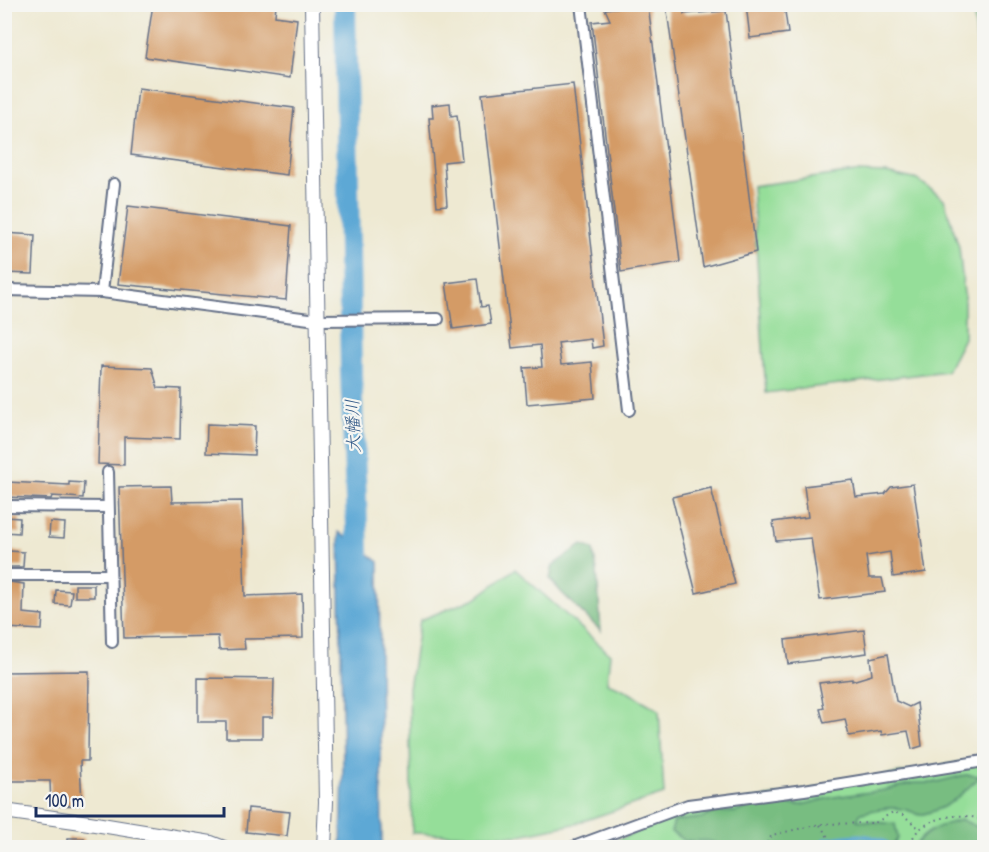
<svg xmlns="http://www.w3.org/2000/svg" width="989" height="852" viewBox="0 0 989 852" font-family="'Patrick Hand','Klee One',sans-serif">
  <rect width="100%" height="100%" fill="#f6f6f2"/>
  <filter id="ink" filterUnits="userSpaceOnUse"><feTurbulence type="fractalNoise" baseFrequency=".0167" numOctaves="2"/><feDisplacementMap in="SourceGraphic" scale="12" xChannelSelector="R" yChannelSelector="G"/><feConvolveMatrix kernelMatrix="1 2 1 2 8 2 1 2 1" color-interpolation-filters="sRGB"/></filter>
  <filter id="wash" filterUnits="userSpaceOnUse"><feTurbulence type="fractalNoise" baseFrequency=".008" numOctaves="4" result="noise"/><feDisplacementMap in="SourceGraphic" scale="24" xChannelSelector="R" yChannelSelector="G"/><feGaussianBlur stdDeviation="1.35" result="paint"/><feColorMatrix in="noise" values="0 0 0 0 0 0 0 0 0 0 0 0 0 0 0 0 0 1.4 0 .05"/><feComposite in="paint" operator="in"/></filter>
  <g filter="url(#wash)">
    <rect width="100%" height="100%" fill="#eee9d2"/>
    <g fill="#95de99" stroke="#58867c" stroke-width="1.5">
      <path d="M973 5H984V108Z"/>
      <path d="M855 172 886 173 918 180 944 199 959 247 964 294V338L947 371 766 393 752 186Z"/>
      <path d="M515 569 610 654 607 683 621 688 659 710 664 794 574 824 516 836 412 833 409 689 420 620 476 598Z"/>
      <path d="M984 758V847L598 848 681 813Z"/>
    </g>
    <g fill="#78bd81" stroke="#4a7670" stroke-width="1.5">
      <path d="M582 545 593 549 597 571 601 631 561 592 550 579 553 565Z"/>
      <path d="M965 775 981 776C957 797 952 808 919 815 899 804 882 808 861 813L857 820 895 824 898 838 892 847 839 848 836 845 821 848 725 847 708 841H685L671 832 674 821 701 818 716 812H735L764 803 801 805 834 797 885 790 914 783H933Z"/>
      <path d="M962 820 984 830V847H914C925 830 943 824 962 820Z"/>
    </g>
    <path fill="#5da8d5" stroke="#3c6c9a" stroke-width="1.5" d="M339 532 379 562 382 847H341L343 769Z"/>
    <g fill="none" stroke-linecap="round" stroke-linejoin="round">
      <g stroke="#5da8d5" stroke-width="4">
        <path d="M851 838C858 847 870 848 879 840"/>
        <path d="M794 848 819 844 824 840C851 835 871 831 894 848"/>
      </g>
      <path stroke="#5da8d5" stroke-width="22" d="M345 4 351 374 359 576"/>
    </g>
    <g id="blocks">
      <g fill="#d49b66">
        <path d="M153 4H196L224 9V4H276L275 16 297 19 290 78 145 57Z"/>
        <path d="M648 4 680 262 621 272 592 22 610 20 605 9Z"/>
        <path d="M666 4H683L684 14 726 11 756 252 703 267Z"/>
        <path d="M746 4H784L788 33 750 38Z"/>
        <path d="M573 84 603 346 592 348 591 339 558 343 561 365 592 362 595 398 527 404 524 368 542 367 540 345 512 348 482 94Z"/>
        <path d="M138 88 294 108 287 175 131 155Z"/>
        <path d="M450 103 451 116 457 115 462 160 444 162 447 205 437 206 429 118H433L432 105Z"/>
        <path d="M128 206 291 226 286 300 118 284Z"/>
        <path d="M4 233 35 235 33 274 4 273Z"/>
        <path d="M477 279 481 307 488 306 491 324 453 329 446 283Z"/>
        <path d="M101 366 152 368 158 388 181 389 180 439 124 437V465L98 464Z"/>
        <path d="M207 424 255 426 254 455 206 453Z"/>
        <path d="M853 480 856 497 885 494 891 487 913 484 926 572 893 577 890 552 866 556 869 578H882L885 592 820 600 811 538 776 541 773 522 808 517 804 486Z"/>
        <path d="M6 482 69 485V482L84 483 83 498 52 496 51 499 5 497Z"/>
        <path d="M171 486 172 502 242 501 245 596 302 594 303 638 244 639 245 649 219 650 218 636 124 638 119 487Z"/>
        <path d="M711 488 735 584 696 593 672 497Z"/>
        <path d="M5 517 20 518 19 533 4 532Z"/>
        <path d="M50 522 65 523 64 538 49 537Z"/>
        <path d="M9 551 24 552 23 567H9Z"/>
        <path d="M9 582 24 584 23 613 43 615 42 630 7 628Z"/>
        <rect x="75" y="585" width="19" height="12"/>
        <path d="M56 590 72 591 70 605 55 604Z"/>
        <path d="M864 630 867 653 788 664 785 640Z"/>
        <path d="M888 654 896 701 909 707 917 703 922 746 912 749 908 731 882 735 881 731 849 736 845 719 824 723 820 709 824 708 819 683 852 679V681L872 675 870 658Z"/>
        <path d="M89 671 88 761H80L82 805 51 806 50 781H4V672Z"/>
        <path d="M198 678 274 679 273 717H262V738H226V722H198Z"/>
        <path d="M248 808 290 812 287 836 246 832Z"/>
        <rect x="68" y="838" width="16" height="10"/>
      </g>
    </g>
  </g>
  <g filter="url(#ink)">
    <use href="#blocks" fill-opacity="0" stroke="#657087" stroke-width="1.5"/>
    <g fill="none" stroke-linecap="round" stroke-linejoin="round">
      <g stroke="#657087" stroke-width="14">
        <g id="street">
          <path d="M581 4 629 410"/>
          <path d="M4 290 102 292 317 320 438 319"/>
          <path d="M102 292 114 184"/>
          <path d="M108 472 112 642"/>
          <path d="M4 506 108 507"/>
          <path d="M4 575H109"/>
          <path d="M571 848 688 805 804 790 984 761"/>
        </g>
      </g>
      <g stroke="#657087" stroke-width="16">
        <g id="secondary">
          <path d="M312 4 326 802 324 848"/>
          <path d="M4 811 89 823 211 843 224 848"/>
        </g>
      </g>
      <g stroke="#657087" stroke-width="2" stroke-dasharray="1.5 4.5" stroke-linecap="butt">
        <path d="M820 825 835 848"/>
        <path d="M764 848 772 835 820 824 875 823 893 812 903 815 920 829"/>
        <path d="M907 848C911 842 915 832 921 828 939 815 965 812 984 821"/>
      </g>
      <use href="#street" stroke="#fff" stroke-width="10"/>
      <use href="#secondary" stroke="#fff" stroke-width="14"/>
    </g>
  </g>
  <g text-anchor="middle" stroke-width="4.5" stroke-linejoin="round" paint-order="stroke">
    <g font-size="18" font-style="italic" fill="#325988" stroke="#f6f6f2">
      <text transform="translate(353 426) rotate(-92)" y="6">大幡川</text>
    </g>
  </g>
  <rect width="989" height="852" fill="none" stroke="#f6f6f2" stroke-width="24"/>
  <path d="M36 807v9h188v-9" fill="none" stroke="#1b2f5e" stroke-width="3"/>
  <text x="45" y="807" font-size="18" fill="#1b2f5e" stroke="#f6f6f2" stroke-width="4.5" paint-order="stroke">100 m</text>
</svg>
